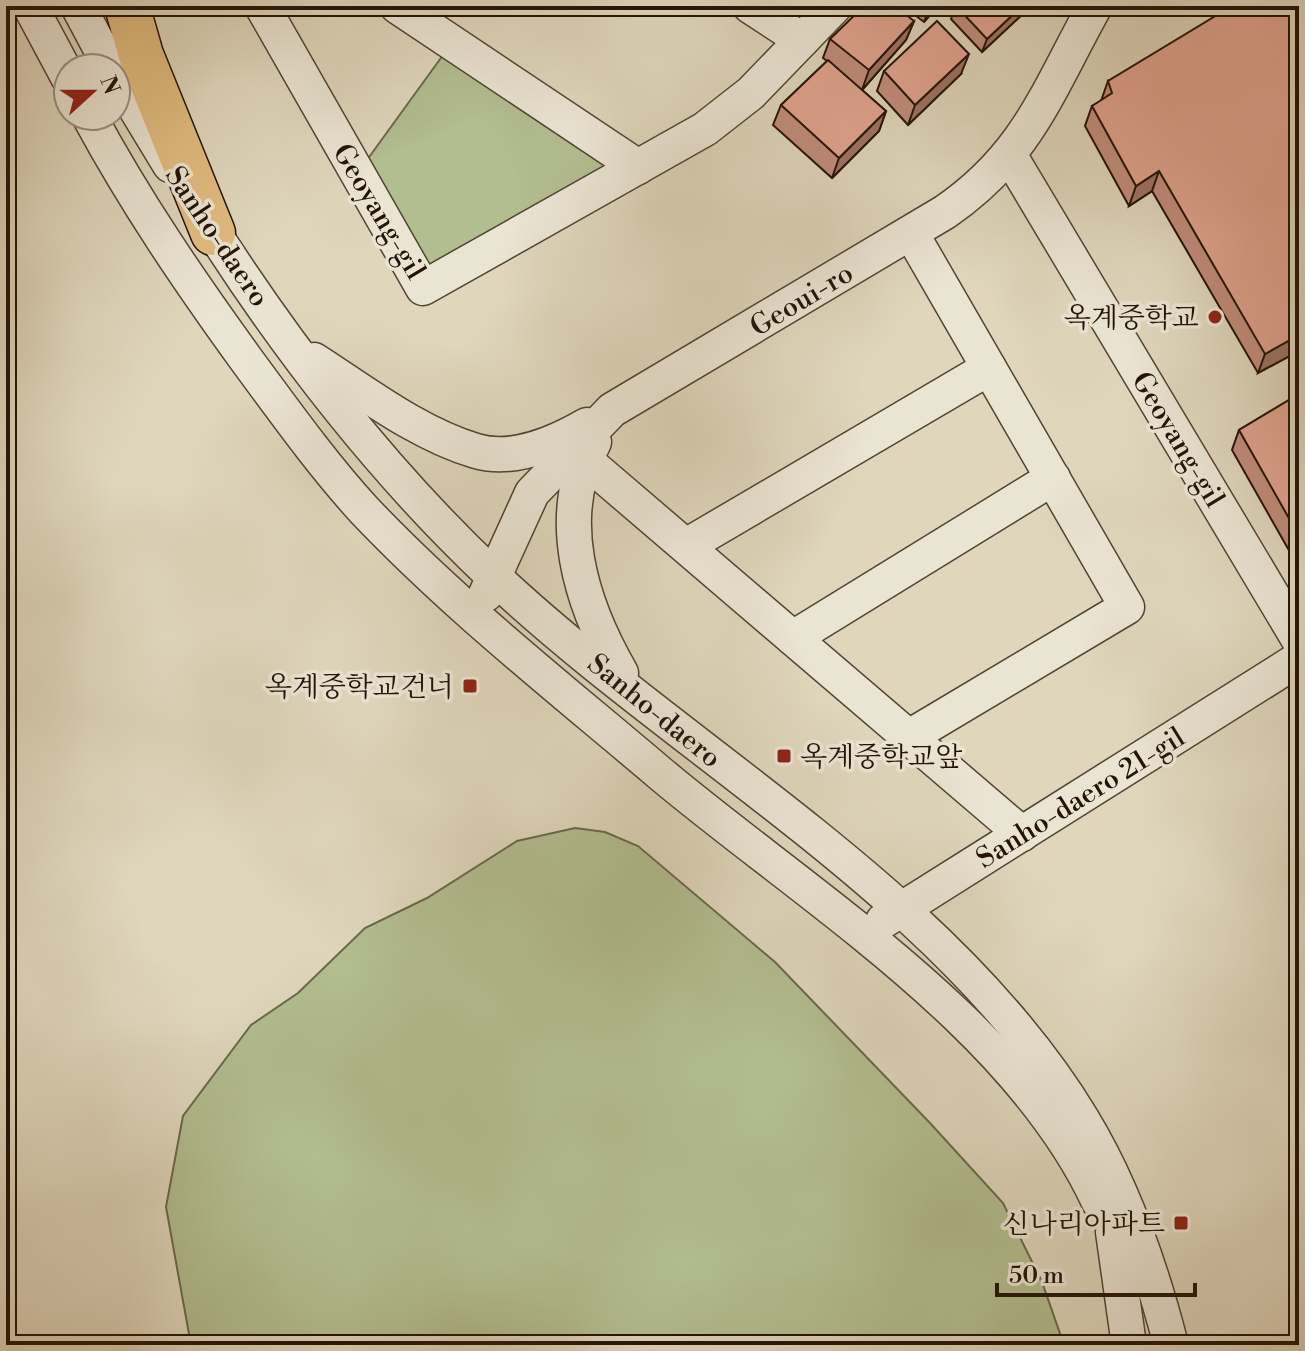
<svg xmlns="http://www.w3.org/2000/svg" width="1305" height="1351" viewBox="0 0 1305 1351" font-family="'Libre Bodoni','Noto Serif KR',serif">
  <rect width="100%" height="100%" fill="#dfd6bc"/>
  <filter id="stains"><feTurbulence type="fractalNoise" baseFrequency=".0025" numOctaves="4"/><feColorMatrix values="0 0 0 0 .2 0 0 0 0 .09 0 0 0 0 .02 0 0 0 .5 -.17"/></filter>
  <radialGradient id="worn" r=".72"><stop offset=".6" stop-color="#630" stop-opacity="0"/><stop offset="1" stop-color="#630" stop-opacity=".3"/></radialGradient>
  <g fill="#b2bd90" stroke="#6a684c" stroke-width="2">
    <path d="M451 44 631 167 424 282 359 171Z"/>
    <path d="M575 828 605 832 638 846 775 962 930 1123 1003 1203 1042 1282 1064 1345H191L166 1207 183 1116 251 1025 298 993 365 928 427 898 517 841Z"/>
  </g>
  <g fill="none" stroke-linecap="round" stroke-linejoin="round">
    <g stroke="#524435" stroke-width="37">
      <g id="minor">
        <path d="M30 6 68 77"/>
        <path d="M78 6 111 68"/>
        <path d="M262 6 423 288 705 129 751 93 835 6"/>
        <path d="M397 6 638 167"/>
        <path d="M750 6 802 40"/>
        <path d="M116 76 170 165"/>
        <path d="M89 116C136 203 190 282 248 362 285 412 322 464 364 510 455 606 561 689 662 775 809 898 1017 1025 1099 1202"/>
        <path d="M1010 156 1299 640"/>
        <path d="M201 213C283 343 379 468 491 574 679 752 946 894 1082 1119 1124 1188 1151 1267 1171 1345"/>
        <path d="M314 360C364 392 418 434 476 451 512 462 556 443 587 425"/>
        <path d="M594 442C553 517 581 604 621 673"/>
        <path d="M586 461 1022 834"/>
        <path d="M686 546 989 368"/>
        <path d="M486 594 532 493 612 410 945 212C1028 155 1048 90 1095 6"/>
        <path d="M793 638 1053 478"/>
        <path d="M909 737 1127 607 911 233"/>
        <path d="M883 921 1299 659"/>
        <path d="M1113 1232 1129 1345"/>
      </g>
    </g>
    <g stroke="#231308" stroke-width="47">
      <path id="highway" d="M127 6 141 55 213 233"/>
    </g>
    <use href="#minor" stroke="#eae4d3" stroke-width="34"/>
    <use href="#highway" stroke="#e0bb7e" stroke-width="44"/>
  </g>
  <g fill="#c18c7b" stroke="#231308" stroke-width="2">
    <path d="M903 6H938L924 22Z"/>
    <path d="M956 6H1028L1026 11 982 52 951 19Z"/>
    <path d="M914 21 906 40 862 90 886 111 879 131 832 178 773 125 781 105 827 61 823 58 830 39Z"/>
    <path d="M884 71 961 74 908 125 877 91Z"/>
    <path d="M1108 81 1299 351 1258 373 1152 191 1129 206 1085 126 1092 106 1101 101Z"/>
    <path d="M1299 394V568L1232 450 1239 430Z"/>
  </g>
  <g fill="#9d7264" stroke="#231308" stroke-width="2">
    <path d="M930 6H938L924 22Z"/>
    <path d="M1022 6H1028L1026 11 982 52 987 39Z"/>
    <path d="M914 21 906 40 862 90 869 70Z"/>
    <path d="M969 54 961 74 908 125 915 105Z"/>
    <path d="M886 111 879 131 832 178 839 158Z"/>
    <path d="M1159 171 1152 191 1129 206 1136 186Z"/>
    <path d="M1299 335V351L1258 373 1265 354Z"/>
  </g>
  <g fill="#e0a38f" stroke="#231308" stroke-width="2">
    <path d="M864 6H895L914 21 869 70 830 39Z"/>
    <path d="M956 6H1022L987 39Z"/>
    <path d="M1232 6H1299V335L1265 354 1159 171 1136 186 1092 106 1112 93 1108 81Z"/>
    <path d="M937 21 969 54 915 105 884 71Z"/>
    <path d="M828 60 886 111 839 158 781 105Z"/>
    <path d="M1299 394V536L1239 430Z"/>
  </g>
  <g fill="#8f2418" stroke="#eae4d3" stroke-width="3">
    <circle cx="1215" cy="317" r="8"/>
    <rect x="462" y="678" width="16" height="16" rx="4"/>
    <rect x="776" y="748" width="16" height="16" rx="4"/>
    <rect x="1173" y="1215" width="16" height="16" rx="4"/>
  </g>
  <g text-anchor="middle" stroke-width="7" stroke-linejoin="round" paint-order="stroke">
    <g font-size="28" fill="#231308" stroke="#eae4d3">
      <text transform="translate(380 211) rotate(59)" y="10">Geoyang-gil</text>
      <text transform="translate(218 236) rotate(56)" y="10">Sanho-daero</text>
      <text transform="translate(801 299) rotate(-31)" y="10">Geoui-ro</text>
      <text transform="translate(1179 439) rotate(59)" y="10">Geoyang-gil</text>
      <text transform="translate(655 710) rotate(39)" y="10">Sanho-daero</text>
      <text transform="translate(1080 797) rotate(-32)" y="10">Sanho-daero 21-gil</text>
    </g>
    <g font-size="28" fill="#231308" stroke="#eae4d3" text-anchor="end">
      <text x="1199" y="327">옥계중학교</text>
      <text x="454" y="696">옥계중학교건너</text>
      <text x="800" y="766" text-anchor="start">옥계중학교앞</text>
      <text x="1165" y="1233">신나리아파트</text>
    </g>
  </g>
  <rect width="1305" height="1351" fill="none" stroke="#dfd6bc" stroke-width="32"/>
  <rect x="8" y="8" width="1289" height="1335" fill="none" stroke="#231308" stroke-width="4"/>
  <rect x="16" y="16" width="1273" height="1319" fill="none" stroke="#231308" stroke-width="2"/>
  <g transform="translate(92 92) rotate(69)"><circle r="38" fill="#eae4d3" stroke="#9a9082" stroke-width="2"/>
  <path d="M0-6L14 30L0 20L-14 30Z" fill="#8f2418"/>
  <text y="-12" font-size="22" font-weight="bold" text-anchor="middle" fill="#231308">N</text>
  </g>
  <path d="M997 1283v12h198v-12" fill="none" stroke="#231308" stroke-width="4"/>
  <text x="1009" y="1283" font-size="24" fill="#231308" stroke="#eae4d3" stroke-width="6" paint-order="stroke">50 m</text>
  <rect width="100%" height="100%" filter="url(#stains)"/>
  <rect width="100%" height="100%" fill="url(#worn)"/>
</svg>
